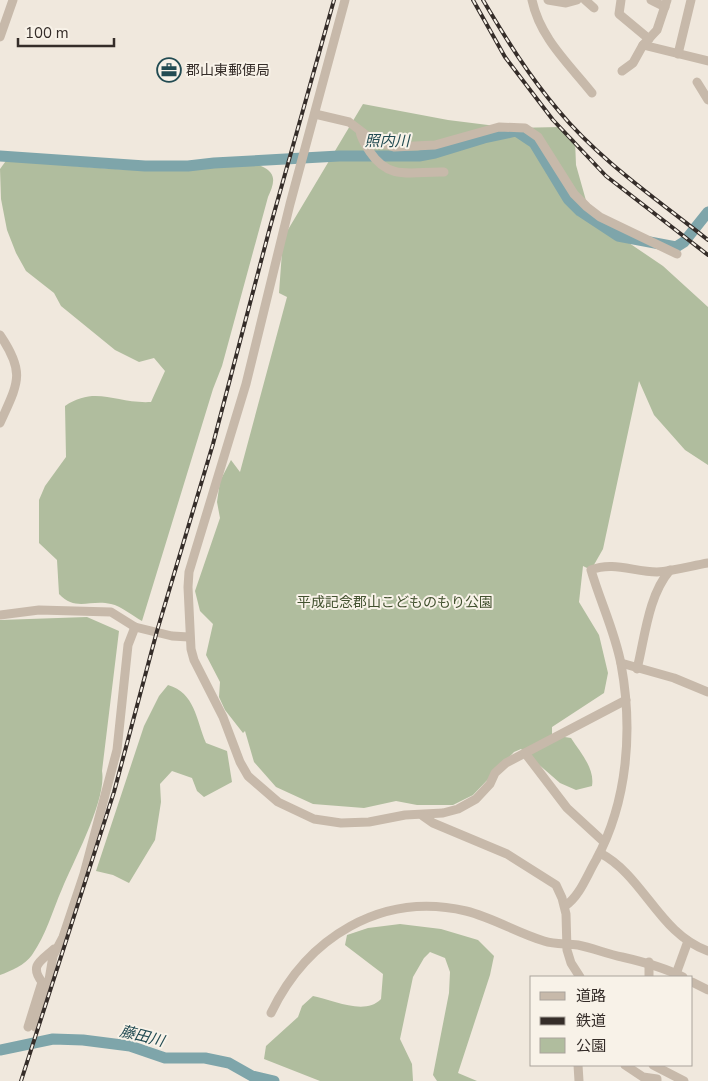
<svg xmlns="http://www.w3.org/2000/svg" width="708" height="1081" viewBox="0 0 708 1081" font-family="'Nunito Sans','Noto Sans JP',sans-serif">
  <rect width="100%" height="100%" fill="#f0e8dd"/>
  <g fill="#b0bd9e">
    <path d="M363 104 448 120 513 128 560 127 575 140 576 165 587 204 601 224 663 266 708 307V465L685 450 654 415 639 381 603 549 591 570 583 566 579 602 599 635 608 673 604 693 552 727V735L571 738C580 752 595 768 592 786L576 790 560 783 521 749 514 752 473 795 453 805H417L396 801 364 808 313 804 276 787 254 762 245 731 243 733 225 710 219 697 220 682 206 655 213 624 200 611 195 591 220 518 217 502 220 481 231 460 240 472 287 297 279 293 283 238Z"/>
    <path d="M8 158C52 164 96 169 140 170 174 171 232 154 261 166 278 173 274 184 268 197L222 366 213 389 142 621C133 616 121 606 111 604 90 599 76 612 59 594L57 560 39 543V500L45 486 66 457 65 406C96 385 116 404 151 402L165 371 154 358 139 362 115 350 61 306 54 293 26 271 16 253 7 230 1 199 0 169Z"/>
    <path d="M87 617 119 631 102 771C107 799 73 862 62 889 52 912 46 935 32 955 25 965 11 971 0 975V620Z"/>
    <path d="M168 685C195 693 196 719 206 743L227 751 232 782 204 797 197 791 192 778 172 771 160 784 161 802 155 840 129 883 113 875 96 871 144 726 159 696Z"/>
    <path d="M400 924 441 929 478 940 494 956 490 975 458 1073 477 1081H437L433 1075 449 993 450 972 445 958 430 952 424 958 413 977 400 1039 412 1064 413 1081H320L264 1059 266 1046 298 1017 302 1006 313 996C333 1000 365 1016 381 999L383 974 345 945 347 935 368 928Z"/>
  </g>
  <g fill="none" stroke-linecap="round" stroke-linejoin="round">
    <g stroke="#7ea5aa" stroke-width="11">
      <path d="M0 156 145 166H188L214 163 339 156H419L435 153 484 138 516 131 534 143 568 199 580 211 618 236 676 247 684 242 708 212"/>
      <path d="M0 1050 53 1039 83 1040 130 1046 165 1058H205L229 1063 252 1076 274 1081"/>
    </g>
    <g stroke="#c7b9aa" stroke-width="9">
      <path d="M345 0 290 204 246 384 189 572 188 587 191 649 194 660 223 717 240 762 248 776 278 802 314 819 341 823 369 822 405 815 443 813 458 809 476 799 490 784 495 773 506 763 626 700"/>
      <path d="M532 0C540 38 569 64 592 93"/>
      <path d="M548 0 566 3 577 0"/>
      <path d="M585 0 594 8"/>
      <path d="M621 0 619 14 649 39"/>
      <path d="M651 0 665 7"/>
      <path d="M0 37 13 0"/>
      <path d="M643 45 708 61"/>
      <path d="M678 54 691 0"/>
      <path d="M622 71 633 63 643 45 657 30 667 0"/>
      <path d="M697 82 708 100"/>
      <path d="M315 114 349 122 374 141 394 147 435 145 499 127 525 128 538 137 574 194 587 207 600 217 677 254"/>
      <path d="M360 131C361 139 366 146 370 152 390 182 413 171 444 172"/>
      <path d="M0 335C26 373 18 383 0 423"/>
      <path d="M0 615 39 610 111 612 135 627 172 636 189 637"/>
      <path d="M621 663 674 678 708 692"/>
      <path d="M637 669C645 637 648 596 670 570"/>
      <path d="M525 753 567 808 604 842"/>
      <path d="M423 816 433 823 507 854 556 885 562 898 566 914 567 950 571 963 580 977"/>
      <path d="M600 853C644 876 659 934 708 951"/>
      <path d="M565 906C580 896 587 875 596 860 628 801 633 729 621 664 615 632 600 601 591 570 613 561 634 572 657 572 674 571 691 566 708 563"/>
      <path d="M676 974 688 941"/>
      <path d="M649 977V962"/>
      <path d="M692 982 708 990"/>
      <path d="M271 1013C307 938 381 891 466 911 494 918 517 933 544 941 556 945 567 943 578 945 593 948 607 954 622 957 644 962 663 967 683 977"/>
      <path d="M28 1027 42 982C29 965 41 961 54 949"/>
      <path d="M35 1027 48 986 53 956 63 937 84 874 117 750 128 645 135 627"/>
      <path d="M578 1065 579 1081"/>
      <path d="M625 1065 643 1077 657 1079V1081"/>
      <path d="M653 1065 684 1081"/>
    </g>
    <g stroke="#352d29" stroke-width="4">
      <g id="rail">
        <path d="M473 0 505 57 553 120 606 176 708 255"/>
        <path d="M483 0C506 39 529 76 558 110 599 160 658 200 708 240"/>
        <path d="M21 1081 114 792 157 631 213 444 269 231 334 0"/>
      </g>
    </g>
    <use href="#rail" stroke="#f8f2e8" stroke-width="2" stroke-dasharray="5.5" stroke-linecap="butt"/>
  </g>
  <defs>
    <g id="office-ring" transform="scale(1.25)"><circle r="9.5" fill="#f8f2e8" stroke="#224b52" stroke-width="1.5"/><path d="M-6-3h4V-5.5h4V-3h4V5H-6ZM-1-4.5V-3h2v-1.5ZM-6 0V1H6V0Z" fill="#224b52"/></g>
  </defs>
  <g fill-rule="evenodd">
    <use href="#office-ring" x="169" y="70"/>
  </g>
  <g text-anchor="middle" stroke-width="4" stroke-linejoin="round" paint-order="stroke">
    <g font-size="14" fill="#352d29" stroke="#f8f2e8" text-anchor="start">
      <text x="186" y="75">郡山東郵便局</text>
    </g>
    <g font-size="14" fill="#42512f" stroke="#f8f2e8">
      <text x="395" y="607">平成記念郡山こどものもり公園</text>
    </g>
    <g font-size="15" font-style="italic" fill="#224b52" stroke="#f8f2e8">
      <text x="387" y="146">照内川</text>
      <text transform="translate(142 1036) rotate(14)" y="5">藤田川</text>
    </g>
  </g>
  <rect x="530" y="976" width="162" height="90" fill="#f8f2e8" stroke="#aaa39c"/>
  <rect x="540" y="992" width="25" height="8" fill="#c7b9aa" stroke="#aaa39c"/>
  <text x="576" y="1001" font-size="15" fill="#352d29">道路</text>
  <rect x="540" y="1017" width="25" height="8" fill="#352d29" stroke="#aaa39c"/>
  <text x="576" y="1026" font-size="15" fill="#352d29">鉄道</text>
  <rect x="540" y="1038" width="25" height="15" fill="#b0bd9e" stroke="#aaa39c"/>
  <text x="576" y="1051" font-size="15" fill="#352d29">公園</text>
  <path d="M18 38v8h96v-8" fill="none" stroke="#352d29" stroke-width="2.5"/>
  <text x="25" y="38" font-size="15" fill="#352d29" stroke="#f8f2e8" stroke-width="4" paint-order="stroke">100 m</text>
</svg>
